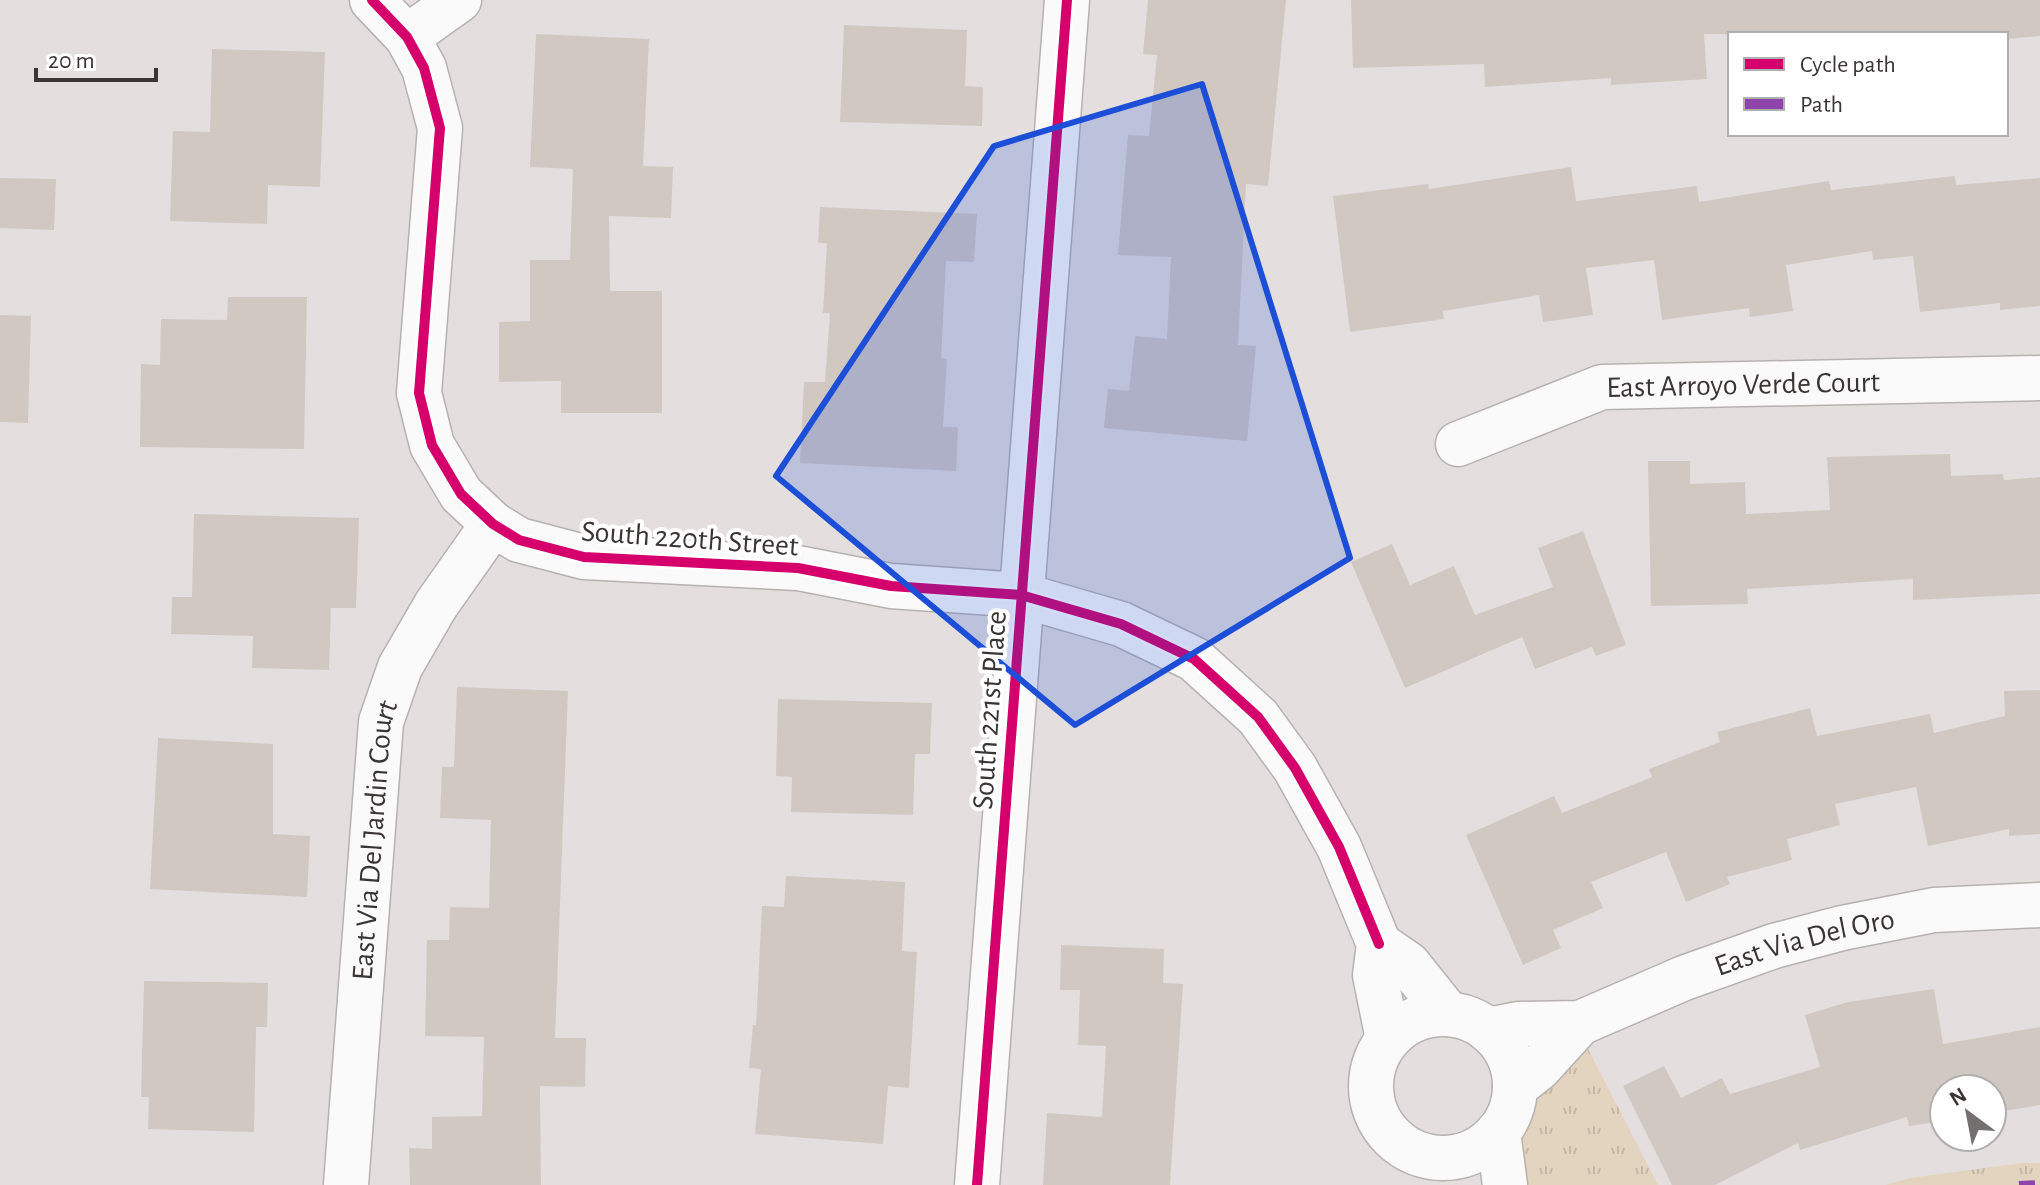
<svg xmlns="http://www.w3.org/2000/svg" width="2040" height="1185" viewBox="0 0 2040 1185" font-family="'Alegreya Sans',sans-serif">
  <defs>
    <pattern id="park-tufts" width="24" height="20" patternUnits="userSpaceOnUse" patternTransform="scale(2)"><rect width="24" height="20" fill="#e2d4bf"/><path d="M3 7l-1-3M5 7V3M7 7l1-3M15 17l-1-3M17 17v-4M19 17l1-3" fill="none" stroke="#c3b7a5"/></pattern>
  </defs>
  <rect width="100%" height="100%" fill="#e4dfde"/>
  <g fill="url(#park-tufts)">
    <path d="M1588 1049 1658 1185H1523C1514 1117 1529 1086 1588 1049Z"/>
    <path d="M2022 1163H2040V1185H1885L1910 1178Z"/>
  </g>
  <g fill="#d1c8c2">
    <path d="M1148 0H1286L1268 186 1246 184 1238 345 1256 346 1247 441 1104 428 1108 389 1129 391 1135 336 1167 339 1171 257 1118 255 1128 135 1149 136 1157 55 1143 54Z"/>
    <path d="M1351 0H2040V36L2006 39V34H1704L1707 79 1611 85V78L1485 87 1484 64 1353 68Z"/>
    <path d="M844 25 967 30 965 86 983 87 982 126 840 122Z"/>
    <path d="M536 34 649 39 643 166 673 167 671 218 609 216 610 291H662V413H561V381L499 382V322L530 321V260H570L573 169 530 167Z"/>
    <path d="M212 49 325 52 320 187 268 185 267 224 170 221 173 131 210 132Z"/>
    <path d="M1571 167 1576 201 1697 186 1699 202 1829 181 1831 190 1955 176 1956 185 2040 178V306L2000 310V303L1920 312 1913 256 1873 260 1872 251 1786 265 1793 311 1750 317 1749 308 1662 320 1654 260 1586 268 1593 315 1543 322 1539 295 1443 311 1444 319 1350 332 1333 196 1428 184 1429 189Z"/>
    <path d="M0 178 56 179 54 230 0 228Z"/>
    <path d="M820 207 977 214 974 262 946 261 941 358 947 359 943 427H958L956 471 800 463 804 382H825L830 313H823L827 243H818Z"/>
    <path d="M228 297H307L304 449 140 447 141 364 160 365 161 319 227 320Z"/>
    <path d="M0 315 31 316 28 423 0 422Z"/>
    <path d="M1950 454 1951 476 2003 474 2004 480 2040 477V594L1913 600V579L1747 589 1748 604 1651 606 1648 461H1690V484L1745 482 1746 514 1830 510 1827 457Z"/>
    <path d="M194 514 359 518 356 608H331L329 670 252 668 253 636 171 634 172 597H192Z"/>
    <path d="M1583 531 1626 645 1596 656 1592 647 1535 669 1522 637 1405 688 1351 562 1392 544 1410 585 1454 566 1475 615 1553 587 1538 548Z"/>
    <path d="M457 687 568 691 555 1038H586L585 1087 540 1086 541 1185H410L409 1148 432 1149V1117L482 1116 484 1037 425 1036 427 940H449L450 907 489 908 491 820 440 818 442 767H454Z"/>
    <path d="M2040 690V834L2009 836V829L1928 846 1916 787 1835 804 1840 825 1787 839 1792 860 1727 877 1730 884 1686 902 1666 852 1591 882 1603 908 1553 930 1561 948 1523 965 1466 835 1554 796 1562 813 1652 777 1649 769 1720 742 1717 732 1810 708 1817 736 1930 714 1934 733 2005 716 2004 691Z"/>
    <path d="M778 699 932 703 930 754H915L913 815 791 812 792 777 776 776Z"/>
    <path d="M158 738 273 744V834L310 836 307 897 150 889Z"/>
    <path d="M786 876 905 882 902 951 917 952 909 1088 888 1086 883 1144 755 1134 761 1069 749 1068 753 1025H756L762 906 784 907Z"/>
    <path d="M1061 945 1164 949 1163 983 1183 984 1170 1185H1043L1047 1113 1102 1117 1106 1046 1078 1045 1080 990H1060Z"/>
    <path d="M144 981 268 983 267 1027H256L254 1132 148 1129 149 1097H141Z"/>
    <path d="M1934 989 1943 1044 2040 1027V1105L1992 1113V1089H1944V1121L1909 1126 1907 1117 1800 1150 1798 1143 1715 1185H1672L1623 1086 1664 1066 1681 1098 1722 1078 1730 1094 1820 1067 1805 1015 1848 1002Z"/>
  </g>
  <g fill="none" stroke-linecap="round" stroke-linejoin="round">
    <g stroke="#b6b2b1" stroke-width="47">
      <g id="minor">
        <path d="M372 0 407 37 424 68 440 128 419 393 432 445 461 494 493 524 519 540 584 557 798 568 891 586 1021 595 1121 624 1194 659 1258 717 1295 768 1339 847 1379 944 1375 975 1388 1039"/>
        <path d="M407 37 459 0"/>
        <path id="s1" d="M1458 444 1602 387 2040 378"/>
        <path d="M1379 944 1408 964 1448 1014"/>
        <circle cx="1443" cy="1086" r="72"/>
        <path id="s2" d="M1488 1030 1518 1024 1580 1023 1684 978 1774 946 1842 928 1934 910 2040 905"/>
        <path d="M1515 1087 1539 1068 1580 1023"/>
        <path d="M1498 1132 1505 1185"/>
        <path id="s3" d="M346 1185 381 722 400 667 436 605 493 524"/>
        <path d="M977 1185 1067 0"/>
      </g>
    </g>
    <use href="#minor" stroke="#fbfafa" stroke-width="44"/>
    <path stroke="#8e44ad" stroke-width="8" stroke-dasharray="16 8" stroke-linecap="butt" d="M2019 1185 2040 1184"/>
    <g stroke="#fff" stroke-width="15">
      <g id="cycleway">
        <path d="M372 0 407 37 424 68 440 128 419 393 432 445 461 494 493 524 519 540 584 557 798 568 891 586 1021 595 1121 624 1194 659 1258 717 1295 768 1339 847 1379 944"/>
        <path d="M977 1185 1067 0"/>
      </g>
    </g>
    <use href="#cycleway" stroke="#d6006c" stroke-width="10"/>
  </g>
  <path fill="#1d4ed8" fill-opacity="0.2" stroke="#1d4ed8" stroke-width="6" stroke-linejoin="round" d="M1202 84 1350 558 1075 725 776 476 994 146Z"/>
  <g text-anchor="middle" stroke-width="8" stroke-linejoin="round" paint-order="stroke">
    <g font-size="30" fill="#393534" stroke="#fff">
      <text dy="10" stroke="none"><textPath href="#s1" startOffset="296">East Arroyo Verde Court</textPath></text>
      <text transform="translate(690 538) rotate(4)" y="10">South 220th Street</text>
      <text transform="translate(989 710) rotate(-86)" y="10">South 221st Place</text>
      <text dy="10" stroke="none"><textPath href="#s3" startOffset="346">East Via Del Jardin Court</textPath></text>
      <text dy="10" stroke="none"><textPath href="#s2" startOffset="332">East Via Del Oro</textPath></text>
    </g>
  </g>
  <rect x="1728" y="32" width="280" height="104" fill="#ffffff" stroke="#b0aeae" stroke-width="2"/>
  <rect x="1744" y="58" width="40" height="12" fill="#d6006c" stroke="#b0aeae" stroke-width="2"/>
  <text x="1800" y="72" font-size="24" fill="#393534">Cycle path</text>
  <rect x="1744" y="98" width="40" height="12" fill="#8e44ad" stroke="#b0aeae" stroke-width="2"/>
  <text x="1800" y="112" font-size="24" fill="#393534">Path</text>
  <g transform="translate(1968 1113) rotate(328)"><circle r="38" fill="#ffffff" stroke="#b0aeae" stroke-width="2"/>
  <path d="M0-6L14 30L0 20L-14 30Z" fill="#757070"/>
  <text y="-12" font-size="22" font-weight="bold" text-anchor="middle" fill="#393534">N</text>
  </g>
  <path d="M36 68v12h120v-12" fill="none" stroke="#393534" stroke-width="4"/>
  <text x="48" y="68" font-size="24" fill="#393534" stroke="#ffffff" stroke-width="6" paint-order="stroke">20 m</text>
</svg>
